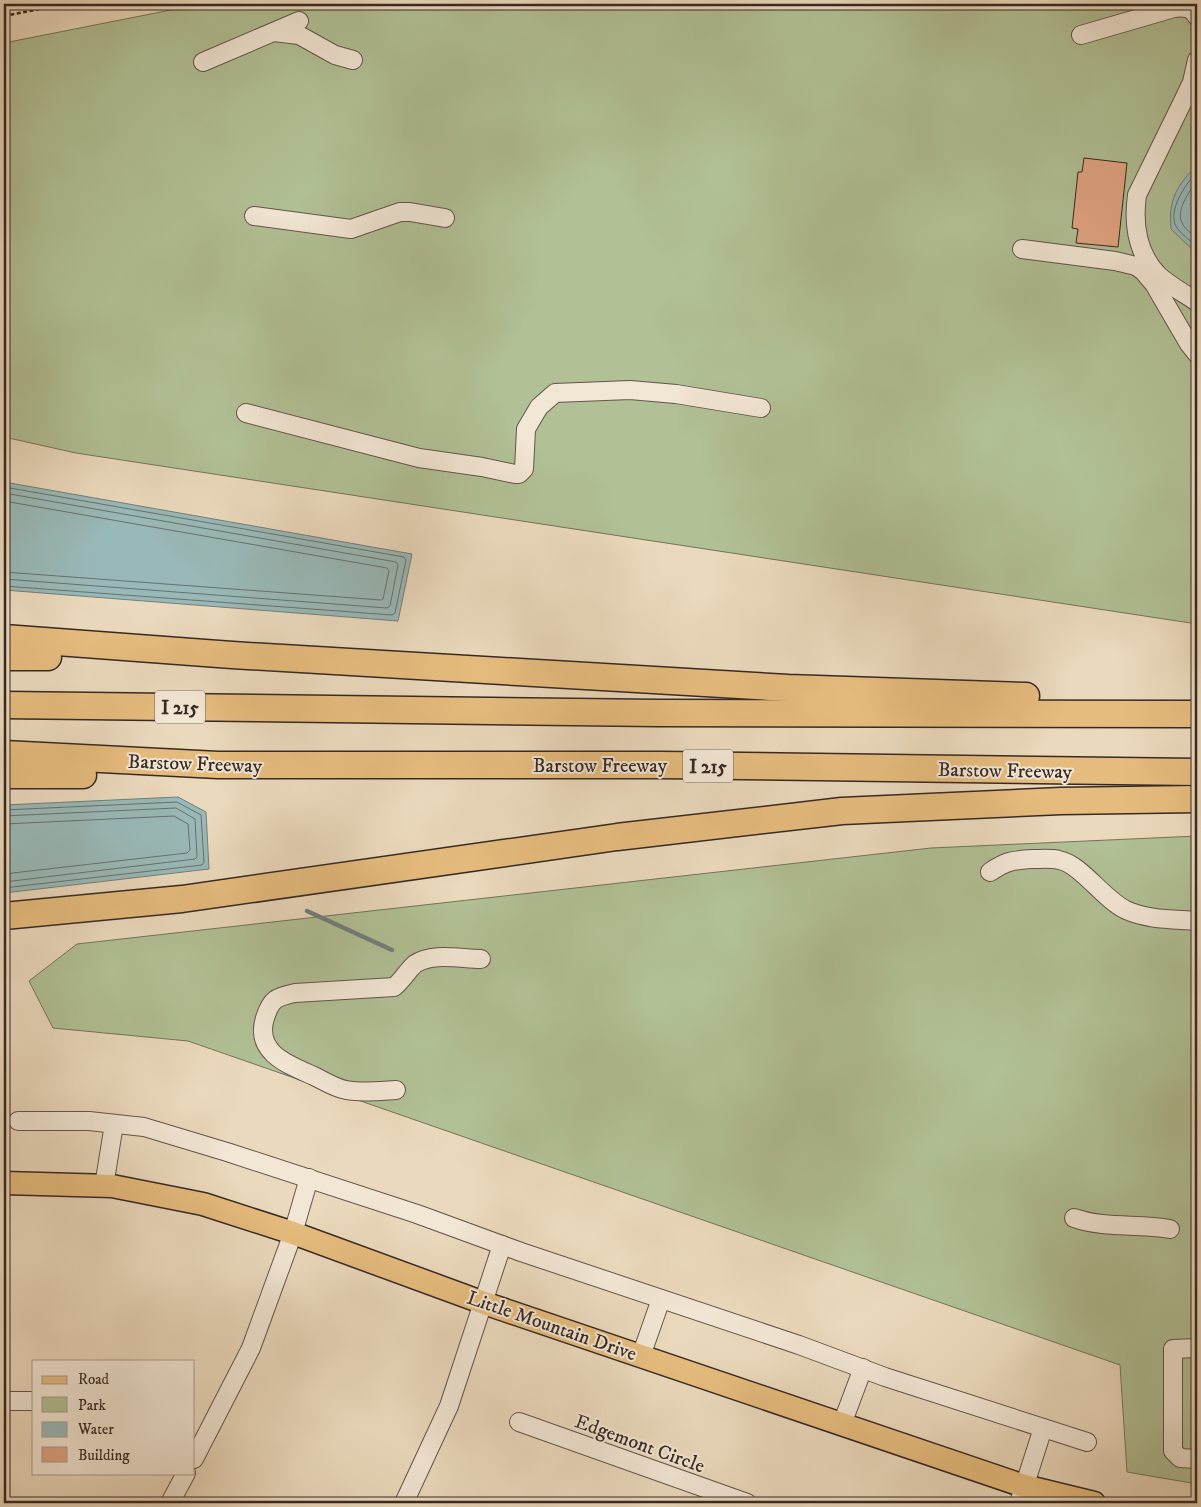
<svg xmlns="http://www.w3.org/2000/svg" width="1201" height="1507" viewBox="0 0 1201 1507" font-family="'IM FELL DW Pica',serif">
  <rect width="100%" height="100%" fill="#ebd9bd"/>
  <filter id="stains"><feTurbulence type="fractalNoise" baseFrequency=".004" numOctaves="4"/><feColorMatrix values="0 0 0 0 .2 0 0 0 0 .09 0 0 0 0 .02 0 0 0 .5 -.17"/></filter>
  <radialGradient id="worn" r=".72"><stop offset=".6" stop-color="#630" stop-opacity="0"/><stop offset="1" stop-color="#630" stop-opacity=".3"/></radialGradient>
  <g fill="#b1c095" stroke="#74745c">
    <path d="M201 4H1197V624L76 453 4 437V43Z"/>
    <path d="M1197 836V1484L1127 1472 1120 1365 188 1041 53 1028 29 981 77 944 931 848Z"/>
  </g>
  <g fill="#99b9b8" stroke="#717f7d">
    <path d="M1197 165V254L1171 229C1168 200 1177 185 1197 165Z"/>
    <path d="M4 482 412 554 398 621 4 590Z"/>
    <path d="M178 797 206 812 209 869 4 893V805Z"/>
  </g>
  <g fill="none" stroke-linecap="round" stroke-linejoin="round">
    <g stroke="#68716e" stroke-width="1">
      <path d="M1197 172C1186 183 1166 212 1177 228 1182 235 1191 241 1197 247"/>
      <path d="M1197 181C1190 191 1174 211 1183 225 1186 230 1193 234 1197 239"/>
      <path d="M4 487 404 557 406 560 395 613 392 615 4 586"/>
      <path d="M4 493 396 562 398 565 390 606 387 608 4 579"/>
      <path d="M4 501 387 568 389 571 383 599 381 600 4 572"/>
      <path d="M4 810 177 802 201 815 204 862 202 865 4 888"/>
      <path d="M4 816 176 808 195 819 197 857 195 859 4 882"/>
      <path d="M4 824 174 816 188 824 190 850 187 853 4 874"/>
    </g>
    <path stroke="#717f7d" stroke-width="4.5" d="M307 911 392 950"/>
  </g>
  <path fill="#dfa582" stroke="#362924" d="M1084 158 1127 163 1118 247 1076 243 1078 229 1072 228 1078 172H1082Z"/>
  <g fill="none" stroke-linecap="round" stroke-linejoin="round">
    <g stroke="#63554a" stroke-width="20">
      <g id="minor">
        <path d="M274 32 299 35 335 55 353 60"/>
        <path d="M1081 35 1174 8C1185 7 1192 7 1197 17"/>
        <path d="M1197 60 1192 82 1184 99 1137 195C1133 224 1137 253 1158 275 1170 286 1184 293 1197 302"/>
        <path d="M203 62 299 21"/>
        <path d="M254 216 351 229 400 212H410L445 218"/>
        <path d="M1022 249 1115 261 1136 266 1143 271 1154 284 1189 344 1197 354"/>
        <path d="M246 413 419 458 482 467 515 474H519L524 469 526 429 539 407 555 393 630 390 676 394 761 408"/>
        <path d="M990 872C1006 861 1013 860 1033 859 1041 859 1051 858 1059 860 1081 864 1103 899 1126 910 1148 920 1173 919 1197 921"/>
        <path d="M396 1090C380 1091 363 1093 346 1090 335 1088 324 1081 314 1076 289 1065 254 1053 265 1018 271 999 276 997 295 993L394 987C402 981 407 971 415 964 432 952 461 959 481 959"/>
        <path d="M18 1121H89L144 1127 227 1152 417 1214 521 1252 799 1345 885 1377 1087 1442"/>
        <path d="M104 1186 114 1124"/>
        <path d="M1074 1218C1106 1229 1138 1223 1170 1229"/>
        <path d="M1197 1348 1173 1349V1451L1180 1458 1197 1459"/>
        <path d="M641 1356 661 1299"/>
        <path d="M4 1401H34"/>
        <path d="M519 1422 747 1503"/>
        <path d="M842 1424 863 1368"/>
        <path d="M194 1459 251 1348 293 1233 309 1178"/>
        <path d="M170 1503 186 1473"/>
        <path d="M404 1503 449 1406 502 1245"/>
        <path d="M1019 1503 1043 1428"/>
      </g>
    </g>
    <g stroke="#362924" stroke-width="25">
      <path id="major" d="M4 1183 112 1186 203 1204 293 1233 484 1303 1024 1486 1094 1503"/>
    </g>
    <g stroke="#362924" stroke-width="29">
      <g id="highway">
        <path d="M4 638 232 655 788 688 1026 696"/>
        <path d="M4 657H48"/>
        <path d="M4 705 658 713 1197 714"/>
        <path d="M4 754 218 765H661L1197 772"/>
        <path d="M4 775H83"/>
        <path d="M4 916 182 899 617 837 842 811 1061 801 1197 799"/>
      </g>
    </g>
    <path stroke="#362924" stroke-width="2.5" stroke-dasharray="4 2.5" stroke-linecap="butt" d="M4 16 65 4"/>
    <use href="#minor" stroke="#f2e6d4" stroke-width="18"/>
    <use href="#major" stroke="#e6bc7e" stroke-width="22"/>
    <use href="#highway" stroke="#e6bc7e" stroke-width="26"/>
    <g stroke="#362924" stroke-width="5.5">
      <path id="rail" d="M4 7 19 4"/>
    </g>
    <use href="#rail" stroke="#f2e6d4" stroke-width="4" stroke-dasharray="11" stroke-linecap="butt"/>
  </g>
  <g text-anchor="middle" stroke-width="4" stroke-linejoin="round" paint-order="stroke">
    <g fill="#f2e6d4" stroke="#6e6259" stroke-width="1">
      <rect x="155" y="690.5" width="50" height="33" rx="4"/>
      <rect x="683" y="749.5" width="50" height="33" rx="4"/>
    </g>
    <g font-size="19" font-weight="bold" fill="#362924">
      <text x="180" y="714">I 215</text>
      <text x="708" y="773">I 215</text>
    </g>
    <g font-size="20" fill="#362924" stroke="#f2e6d4">
      <text transform="translate(195 763) rotate(2)" y="7">Barstow Freeway</text>
      <text x="600" y="772">Barstow Freeway</text>
      <text transform="translate(1005 770) rotate(1)" y="7">Barstow Freeway</text>
      <text transform="translate(552 1325) rotate(19)" y="7">Little Mountain Drive</text>
      <text transform="translate(640 1443) rotate(20)" y="7">Edgemont Circle</text>
    </g>
  </g>
  <rect width="1201" height="1507" fill="none" stroke="#ebd9bd" stroke-width="20"/>
  <rect x="5" y="5" width="1191" height="1497" fill="none" stroke="#362924" stroke-width="2.5"/>
  <rect x="10" y="10" width="1181" height="1487" fill="none" stroke="#362924"/>
  <rect x="32" y="1360" width="162" height="115" fill="#f2e6d4" stroke="#a79a8e"/>
  <rect x="42" y="1376" width="25" height="8" fill="#e6bc7e" stroke="#a79a8e"/>
  <text x="78" y="1384" font-size="15" fill="#362924">Road</text>
  <rect x="42" y="1397" width="25" height="15" fill="#b1c095" stroke="#a79a8e"/>
  <text x="78" y="1410" font-size="15" fill="#362924">Park</text>
  <rect x="42" y="1422" width="25" height="15" fill="#99b9b8" stroke="#a79a8e"/>
  <text x="78" y="1434" font-size="15" fill="#362924">Water</text>
  <rect x="42" y="1447" width="25" height="15" fill="#dfa582" stroke="#a79a8e"/>
  <text x="78" y="1460" font-size="15" fill="#362924">Building</text>
  <rect width="100%" height="100%" filter="url(#stains)"/>
  <rect width="100%" height="100%" fill="url(#worn)"/>
</svg>
